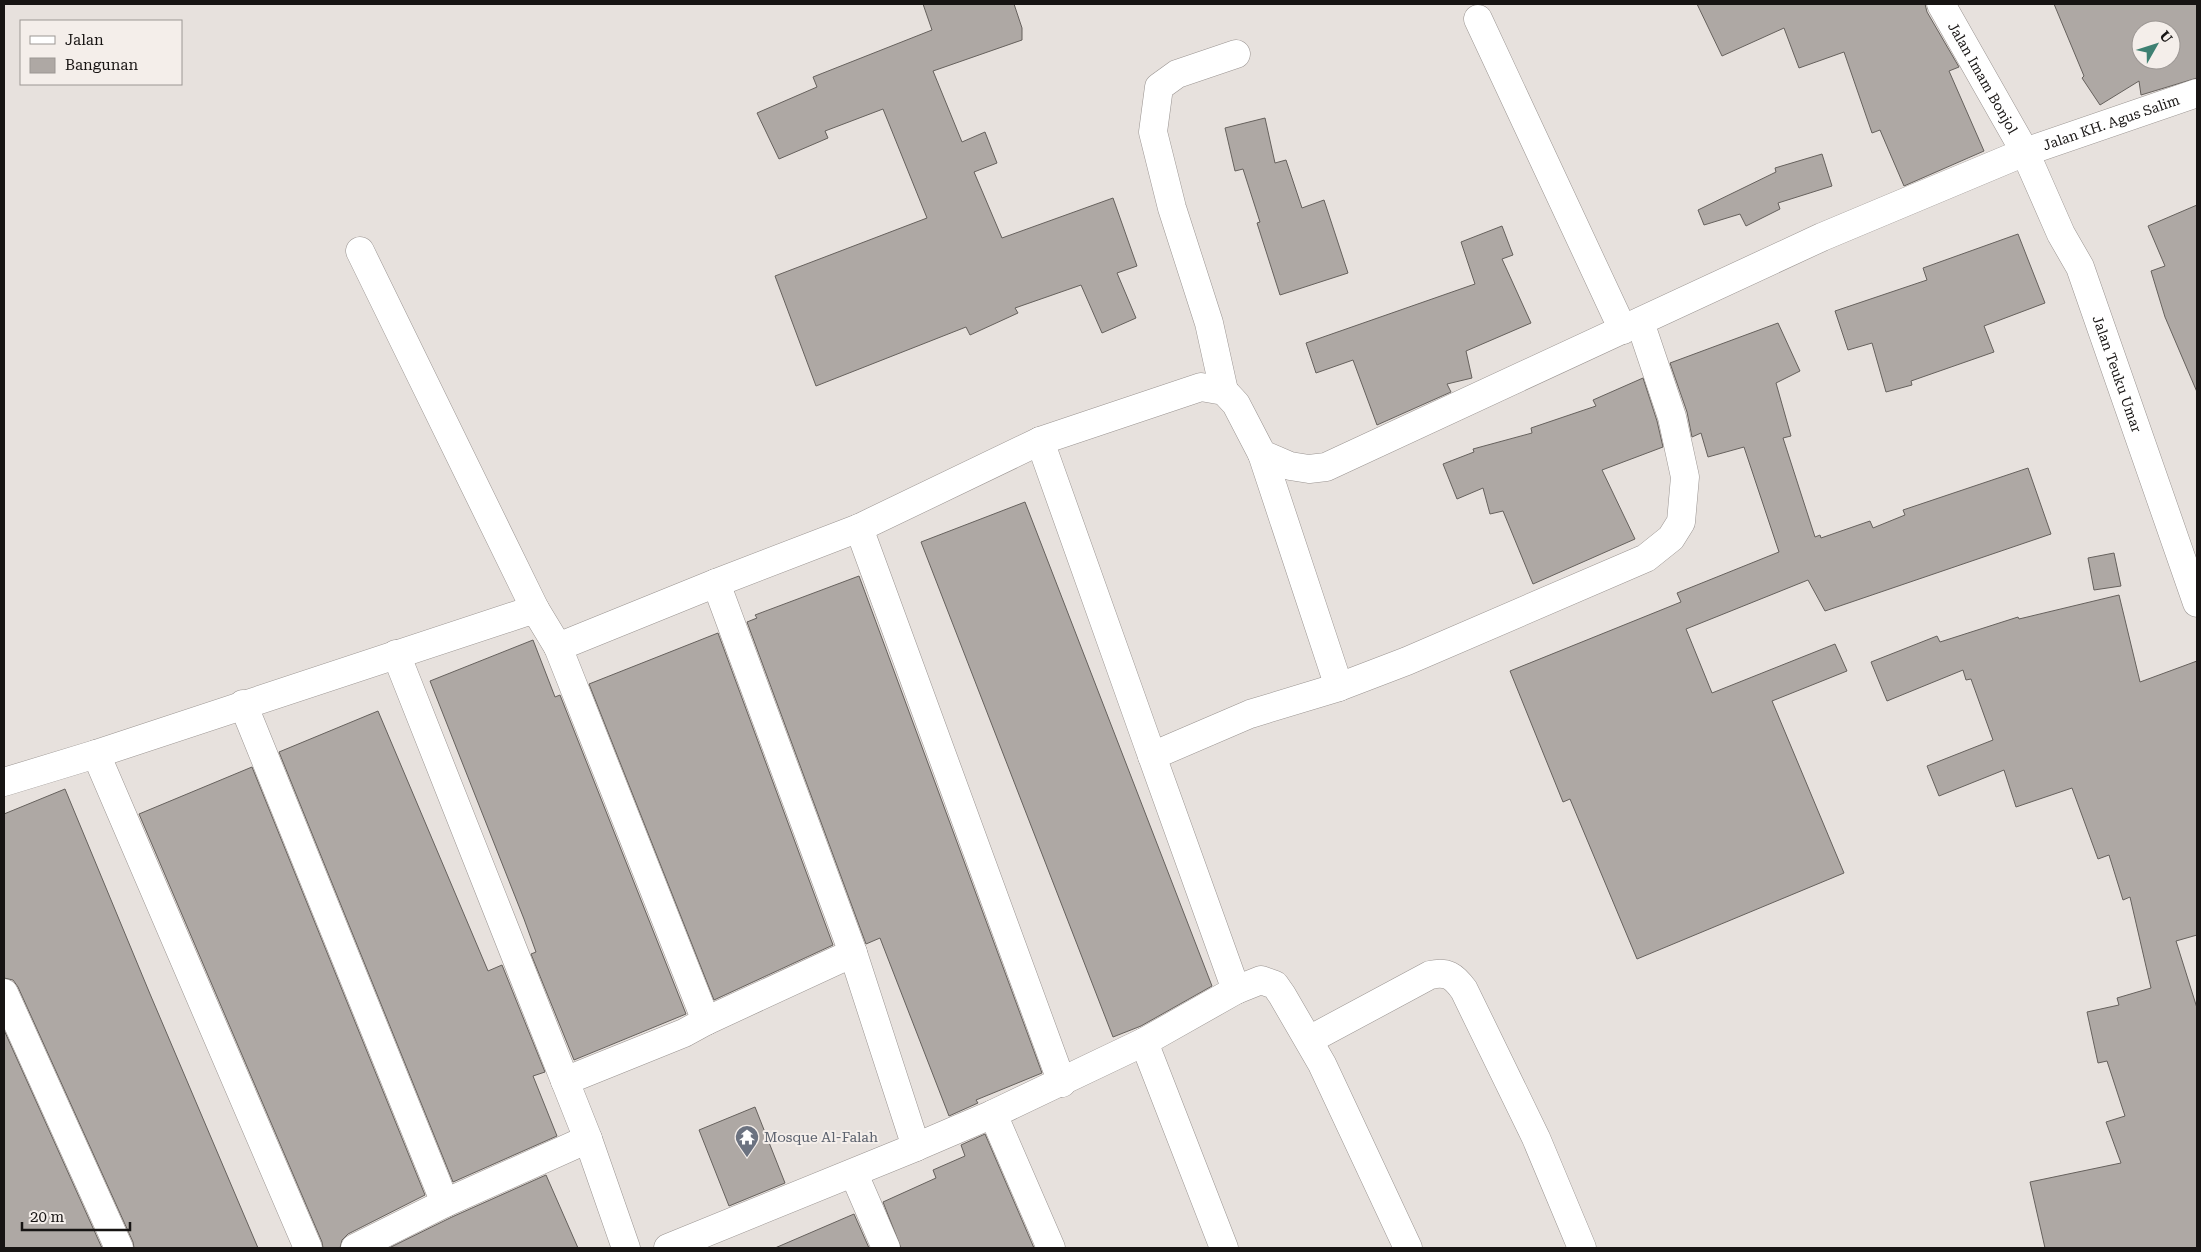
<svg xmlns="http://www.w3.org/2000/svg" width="2201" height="1252" viewBox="0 0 2201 1252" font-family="'Roboto Serif',serif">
  <rect width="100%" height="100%" fill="#e7e1dd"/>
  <g fill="#aea8a4" stroke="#66615d" fill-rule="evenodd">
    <path d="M923 4H1014L1022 28V40L933 71 962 142 985 132 997 163 974 172 1002 238 1113 198 1137 266 1117 273 1136 318 1102 333 1081 285 1015 308 1018 313 970 335 966 327 816 386 775 276 927 218 883 109 825 131 828 138 779 159 757 113 817 87 813 77 932 30Z"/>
    <path d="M1697 4H1925L1927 12 1959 67 1949 71 1984 151 1904 186 1880 130 1872 133 1844 52 1799 68 1784 28 1722 56Z"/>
    <path d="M2054 4H2197V78L2141 95 2139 81 2100 105 2082 78 2084 76ZM2141 30H2171V60H2141Z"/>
    <path d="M1265 118 1275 163 1286 160 1302 208 1324 200 1348 273 1280 295 1257 223 1260 222 1243 169 1235 171 1225 128Z"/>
    <path d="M1822 154 1832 186 1778 203 1780 209 1746 226 1740 214 1704 225 1698 210 1776 172 1775 168Z"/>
    <path d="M2197 205V392L2165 317 2151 271 2165 266 2148 226Z"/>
    <path d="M1502 226 1513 255 1502 259 1531 323 1466 351 1472 378 1447 384 1451 392 1377 425 1353 360 1316 373 1306 343 1475 284 1461 242Z"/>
    <path d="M2018 234 2045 303 1984 326 1994 352 1911 381 1912 385 1886 392 1872 343 1848 350 1835 311 1927 280 1923 268Z"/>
    <path d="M1778 323 1800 371 1776 383 1791 436 1783 438 1815 537 1820 535 1821 538 1870 521 1873 528 1905 515 1903 510 2028 468 2051 534 1825 611 1808 580 1686 629 1712 693 1835 644 1847 671 1772 701 1844 873 1637 959 1570 799 1563 802 1510 671 1681 602 1677 593 1779 552 1744 447 1708 457 1701 433 1692 437 1687 412 1670 363Z"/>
    <path d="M1643 378 1657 421 1663 447 1602 470 1635 539 1533 584 1503 511 1490 514 1483 488 1457 499 1443 464 1474 452 1473 449 1532 433 1531 428 1596 406 1593 400Z"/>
    <path d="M1025 502 1212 986 1141 1026 1113 1037 921 542Z"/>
    <path d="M2114 553 2121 586 2094 590 2088 558Z"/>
    <path d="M859 576 1042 1073 976 1100 978 1103 949 1116 880 938 866 944 747 622 757 618 755 615Z"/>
    <path d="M2119 595 2140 682 2197 661V935L2176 941 2197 1008V1248H2045L2030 1182 2121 1163 2106 1122 2125 1116 2107 1061 2098 1063 2087 1012 2119 1005 2117 998 2151 988 2130 897 2123 900 2109 855 2098 859 2072 788 2016 807 2004 770 1939 796 1927 766 1993 740 1971 679 1966 680 1963 670 1887 701 1871 662 1937 636 1940 642 2018 617 2019 619Z"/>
    <path d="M718 633 833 945 714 1000 589 684Z"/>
    <path d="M533 640 555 697 560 695 686 1014 574 1060 531 954 536 952 524 919 430 681Z"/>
    <path d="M378 711 488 971 502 965 545 1072 533 1076 557 1136 453 1182 279 752Z"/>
    <path d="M252 767 425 1195 348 1234 342 1240 340 1248H323L322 1242 139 814Z"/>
    <path d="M65 789 150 994 258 1248H134L133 1242 18 987 13 980 4 978V814Z"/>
    <path d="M4 1030 102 1248H4Z"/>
    <path d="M755 1107 785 1183 729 1206 699 1130Z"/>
    <path d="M985 1134 1034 1248H901L883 1202 936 1178 933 1170 965 1156 961 1145Z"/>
    <path d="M546 1175 578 1248H389L452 1217Z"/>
    <path d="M854 1214 869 1248H775Z"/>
  </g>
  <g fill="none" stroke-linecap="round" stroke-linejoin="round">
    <g stroke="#9a9491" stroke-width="29">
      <g id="minor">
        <path d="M1478 19 1623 330"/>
        <path d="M360 251 535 609"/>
        <path d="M1224 391 1209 323 1172 208 1153 132 1159 87 1177 74 1236 54"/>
        <path d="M1040 441 1152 756"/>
        <path d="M1262 454 1339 687"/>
        <path d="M859 528 1062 1083"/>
        <path d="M716 583 853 953"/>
        <path d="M558 647 706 1021"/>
        <path d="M396 654 565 1081"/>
        <path d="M243 704 445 1203"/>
        <path d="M96 754 308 1248"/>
        <path d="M4 782 96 754 535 609 558 647 716 583 859 528 1040 441 1201 387 1224 391 1236 404 1262 454 1290 466 1309 469 1326 467 1822 237 2025 152"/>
        <path d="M1236 990 1261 980 1275 985 1282 995 1322 1064 1408 1248"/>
        <path d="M4 993 119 1248"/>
        <path d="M1309 1040 1430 975C1447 971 1454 976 1464 990L1536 1138 1582 1248"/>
        <path d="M1144 1042 1224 1248"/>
        <path d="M588 1139 626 1248"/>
        <path d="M916 1147 993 1114"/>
        <path d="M854 1174 886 1248"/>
        <path d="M355 1248 445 1203 588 1139 565 1081 684 1033 706 1021 853 953 916 1147 668 1248"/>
        <path d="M1051 1248 993 1114 1144 1042 1236 990 1152 756 1250 714 1339 687 1407 661 1646 558 1671 538 1681 522 1685 477 1672 417 1640 322"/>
      </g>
    </g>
    <g stroke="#9a9491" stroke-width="29">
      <g id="tertiary">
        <path id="s1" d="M1941 4 2025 152 2061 234 2080 267 2197 603"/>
        <path id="s2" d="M2025 152 2197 93"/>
      </g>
    </g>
    <use href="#minor" stroke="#fff" stroke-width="28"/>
    <use href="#tertiary" stroke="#fff" stroke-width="28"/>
  </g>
  <defs>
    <g id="temple-pin" transform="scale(1.25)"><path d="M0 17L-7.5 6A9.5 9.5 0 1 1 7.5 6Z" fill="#6b7280" stroke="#f4eeea"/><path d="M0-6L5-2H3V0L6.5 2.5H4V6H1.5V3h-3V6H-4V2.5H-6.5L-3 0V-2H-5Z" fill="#fff"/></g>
  </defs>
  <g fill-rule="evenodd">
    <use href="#temple-pin" x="747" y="1137"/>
  </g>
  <g text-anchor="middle" stroke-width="4" stroke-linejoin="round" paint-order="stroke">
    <g font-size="14" fill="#171413" stroke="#f4eeea">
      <text dy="5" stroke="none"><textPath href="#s1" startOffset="85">Jalan Imam Bonjol</textPath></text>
      <text dy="5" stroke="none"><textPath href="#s2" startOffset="91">Jalan KH. Agus Salim</textPath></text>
      <text dy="5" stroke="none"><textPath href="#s1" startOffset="411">Jalan Teuku Umar</textPath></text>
    </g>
    <g font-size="14" fill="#5b616d" stroke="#f4eeea" text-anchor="start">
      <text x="764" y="1142">Mosque Al-Falah</text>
    </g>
  </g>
  <rect width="2201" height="1252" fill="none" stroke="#171413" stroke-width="10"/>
  <rect x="20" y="20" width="162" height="65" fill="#f4eeea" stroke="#9c9794"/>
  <rect x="30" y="36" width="25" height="8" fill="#ffffff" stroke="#9c9794"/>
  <text x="65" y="45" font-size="15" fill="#171413">Jalan</text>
  <rect x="30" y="58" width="25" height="15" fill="#aea8a4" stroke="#9c9794"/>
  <text x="65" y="70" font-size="15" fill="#171413">Bangunan</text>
  <g transform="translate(2156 45) rotate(51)"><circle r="24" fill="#f4eeea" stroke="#9c9794"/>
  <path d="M0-4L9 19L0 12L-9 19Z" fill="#3e8072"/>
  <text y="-8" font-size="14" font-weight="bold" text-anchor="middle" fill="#171413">U</text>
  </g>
  <path d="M22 1222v8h108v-8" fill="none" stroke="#171413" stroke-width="2.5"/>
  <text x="30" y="1222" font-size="15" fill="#171413" stroke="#f4eeea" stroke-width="4" paint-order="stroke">20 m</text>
</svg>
